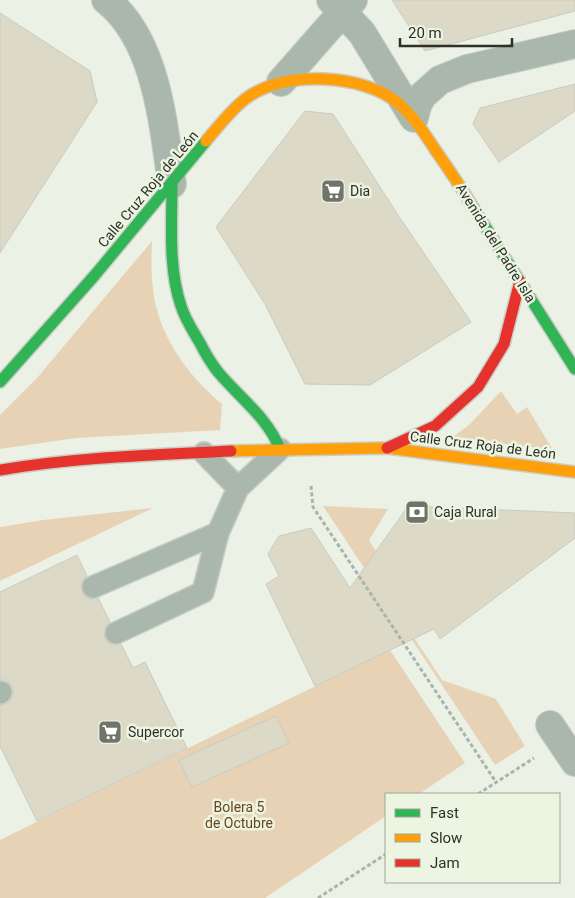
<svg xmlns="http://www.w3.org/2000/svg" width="575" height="898" viewBox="0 0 575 898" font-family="Roboto,sans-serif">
  <rect width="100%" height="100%" fill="#ecf1e6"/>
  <g fill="#e8d2b6">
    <path d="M152 241C151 264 151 288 157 310 167 347 193 380 222 404L220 430 76 438 0 449V415L37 378Z"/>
    <path d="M501 391 517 414 527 407 553 450 453 437 470 424Z"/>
    <path d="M323 506 388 509 369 540 401 590 399 615 442 680 496 699 525 746 495 765Z"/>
    <path d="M153 508 0 581V527L43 520Z"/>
    <path d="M390 650 465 763 419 794H386V816L265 898H0V840L75 803Z"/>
  </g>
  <g fill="#dcdac7" stroke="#c9cac2">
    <path d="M392 0H575V11L425 51Z"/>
    <path d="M0 13 90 71 97 102 0 253Z"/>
    <path d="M575 84V111L499 162 473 124 480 108Z"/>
    <path d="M305 111 333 114 400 218 471 322 370 385 305 384 265 304 216 227Z"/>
    <path d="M408 506 575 513V538L440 639 434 629 315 686 266 584 279 576 268 554 279 536 311 528 350 588Z"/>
    <path d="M77 555 87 576 83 580 81 585 82 592 86 597 91 599 98 598 110 622 106 626 104 631 105 639 109 643 114 645 121 644 133 668 145 662 187 748 37 821 0 746V705L9 702 13 695V688L10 684 5 680H0V592Z"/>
    <path d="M276 716 289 743 192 787 179 760Z"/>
  </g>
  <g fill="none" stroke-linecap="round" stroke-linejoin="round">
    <g stroke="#cacdc5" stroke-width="24">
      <g id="lane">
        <path d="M204 453 238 488"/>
        <path d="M93 587 218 533 238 488 280 449"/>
        <path d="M116 633 203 592 218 533"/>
        <path d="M0 693 1 692"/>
      </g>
    </g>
    <g stroke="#cacdc5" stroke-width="30">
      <g id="street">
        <path d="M106 0C157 40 163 124 172 184"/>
        <path d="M331 0 362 33 412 115"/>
        <path d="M281 82 353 0"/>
        <path d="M414 118 417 106 422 96 440 80 467 69 575 44"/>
        <path d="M550 725 575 762"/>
      </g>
    </g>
    <g stroke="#cacdc5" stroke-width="14">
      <g id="fast">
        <path d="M172 184C172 224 168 267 181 306 185 319 193 331 200 343 205 353 211 363 218 372 240 398 267 417 280 449"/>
        <path d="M471 204 575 369"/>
        <path d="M0 382 95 275 206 141"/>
      </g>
    </g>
    <g stroke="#cacdc5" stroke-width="14">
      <g id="slow">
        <path d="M206 141C218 127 233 107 248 97 286 70 363 74 398 103 414 117 425 134 436 151 448 168 460 186 471 204"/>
        <path d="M231 451 387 448 575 472"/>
      </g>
    </g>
    <g stroke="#cacdc5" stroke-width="14">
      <g id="jam">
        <path d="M387 448 435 426 478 387 504 344 520 281"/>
        <path d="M0 470C77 457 153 455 231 451"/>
      </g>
    </g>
    <g stroke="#a9b4ab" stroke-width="3" stroke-dasharray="4 2.5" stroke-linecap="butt">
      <path d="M311 486 313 507 496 782"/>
      <path d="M478 794 534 758"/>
      <path d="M318 898 386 854"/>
    </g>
    <use href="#lane" stroke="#a9b7ad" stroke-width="21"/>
    <use href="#street" stroke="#a9b7ad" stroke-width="28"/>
    <use href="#fast" stroke="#30b455" stroke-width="11"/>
    <use href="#slow" stroke="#ff9f0a" stroke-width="11"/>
    <use href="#jam" stroke="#e5322d" stroke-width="11"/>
  </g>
  <defs>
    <g id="supermarket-square" transform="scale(1.25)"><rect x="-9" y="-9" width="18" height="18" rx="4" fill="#70746b" stroke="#ecf5e2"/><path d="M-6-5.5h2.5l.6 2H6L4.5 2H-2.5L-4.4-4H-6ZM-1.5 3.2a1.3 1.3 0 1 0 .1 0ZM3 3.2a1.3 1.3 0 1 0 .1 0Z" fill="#fff"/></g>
    <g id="bank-square" transform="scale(1.25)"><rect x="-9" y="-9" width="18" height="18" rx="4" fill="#70746b" stroke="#ecf5e2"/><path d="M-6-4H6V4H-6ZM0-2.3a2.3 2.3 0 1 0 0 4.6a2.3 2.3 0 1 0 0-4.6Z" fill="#fff"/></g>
  </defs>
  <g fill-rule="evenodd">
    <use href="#supermarket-square" x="333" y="191"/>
    <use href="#bank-square" x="417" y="512"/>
    <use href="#supermarket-square" x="110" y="732"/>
  </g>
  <g text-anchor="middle" stroke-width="5" stroke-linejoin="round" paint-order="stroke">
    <g font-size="14" fill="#2d3029" stroke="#ecf5e2">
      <text transform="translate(148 189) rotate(-50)" y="5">Calle Cruz Roja de León</text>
      <text transform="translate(496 243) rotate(58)" y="5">Avenida del Padre Isla</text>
      <text transform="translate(483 445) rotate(7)" y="5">Calle Cruz Roja de León</text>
    </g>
    <g font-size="14" fill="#2d3029" stroke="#ecf5e2" text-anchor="start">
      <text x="350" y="196">Dia</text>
      <text x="434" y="517">Caja Rural</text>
      <text x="128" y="737">Supercor</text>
    </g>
    <g font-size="14" fill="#6a441b" stroke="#ecf5e2">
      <text x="239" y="812">Bolera 5<tspan x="239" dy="16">de Octubre</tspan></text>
    </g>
  </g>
  <rect x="385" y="793" width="175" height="90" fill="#ecf5e2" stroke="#a0a698"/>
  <rect x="395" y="809" width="25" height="8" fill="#30b455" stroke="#a0a698"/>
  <text x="430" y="818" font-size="15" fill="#2d3029">Fast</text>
  <rect x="395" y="834" width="25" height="8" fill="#ff9f0a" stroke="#a0a698"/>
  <text x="430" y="843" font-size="15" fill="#2d3029">Slow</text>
  <rect x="395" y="859" width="25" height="8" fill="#e5322d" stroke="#a0a698"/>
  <text x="430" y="868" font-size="15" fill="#2d3029">Jam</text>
  <path d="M400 38v8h112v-8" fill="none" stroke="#2d3029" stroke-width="2.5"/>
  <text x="408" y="38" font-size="15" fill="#2d3029" stroke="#ecf5e2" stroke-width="4" paint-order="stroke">20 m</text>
</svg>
